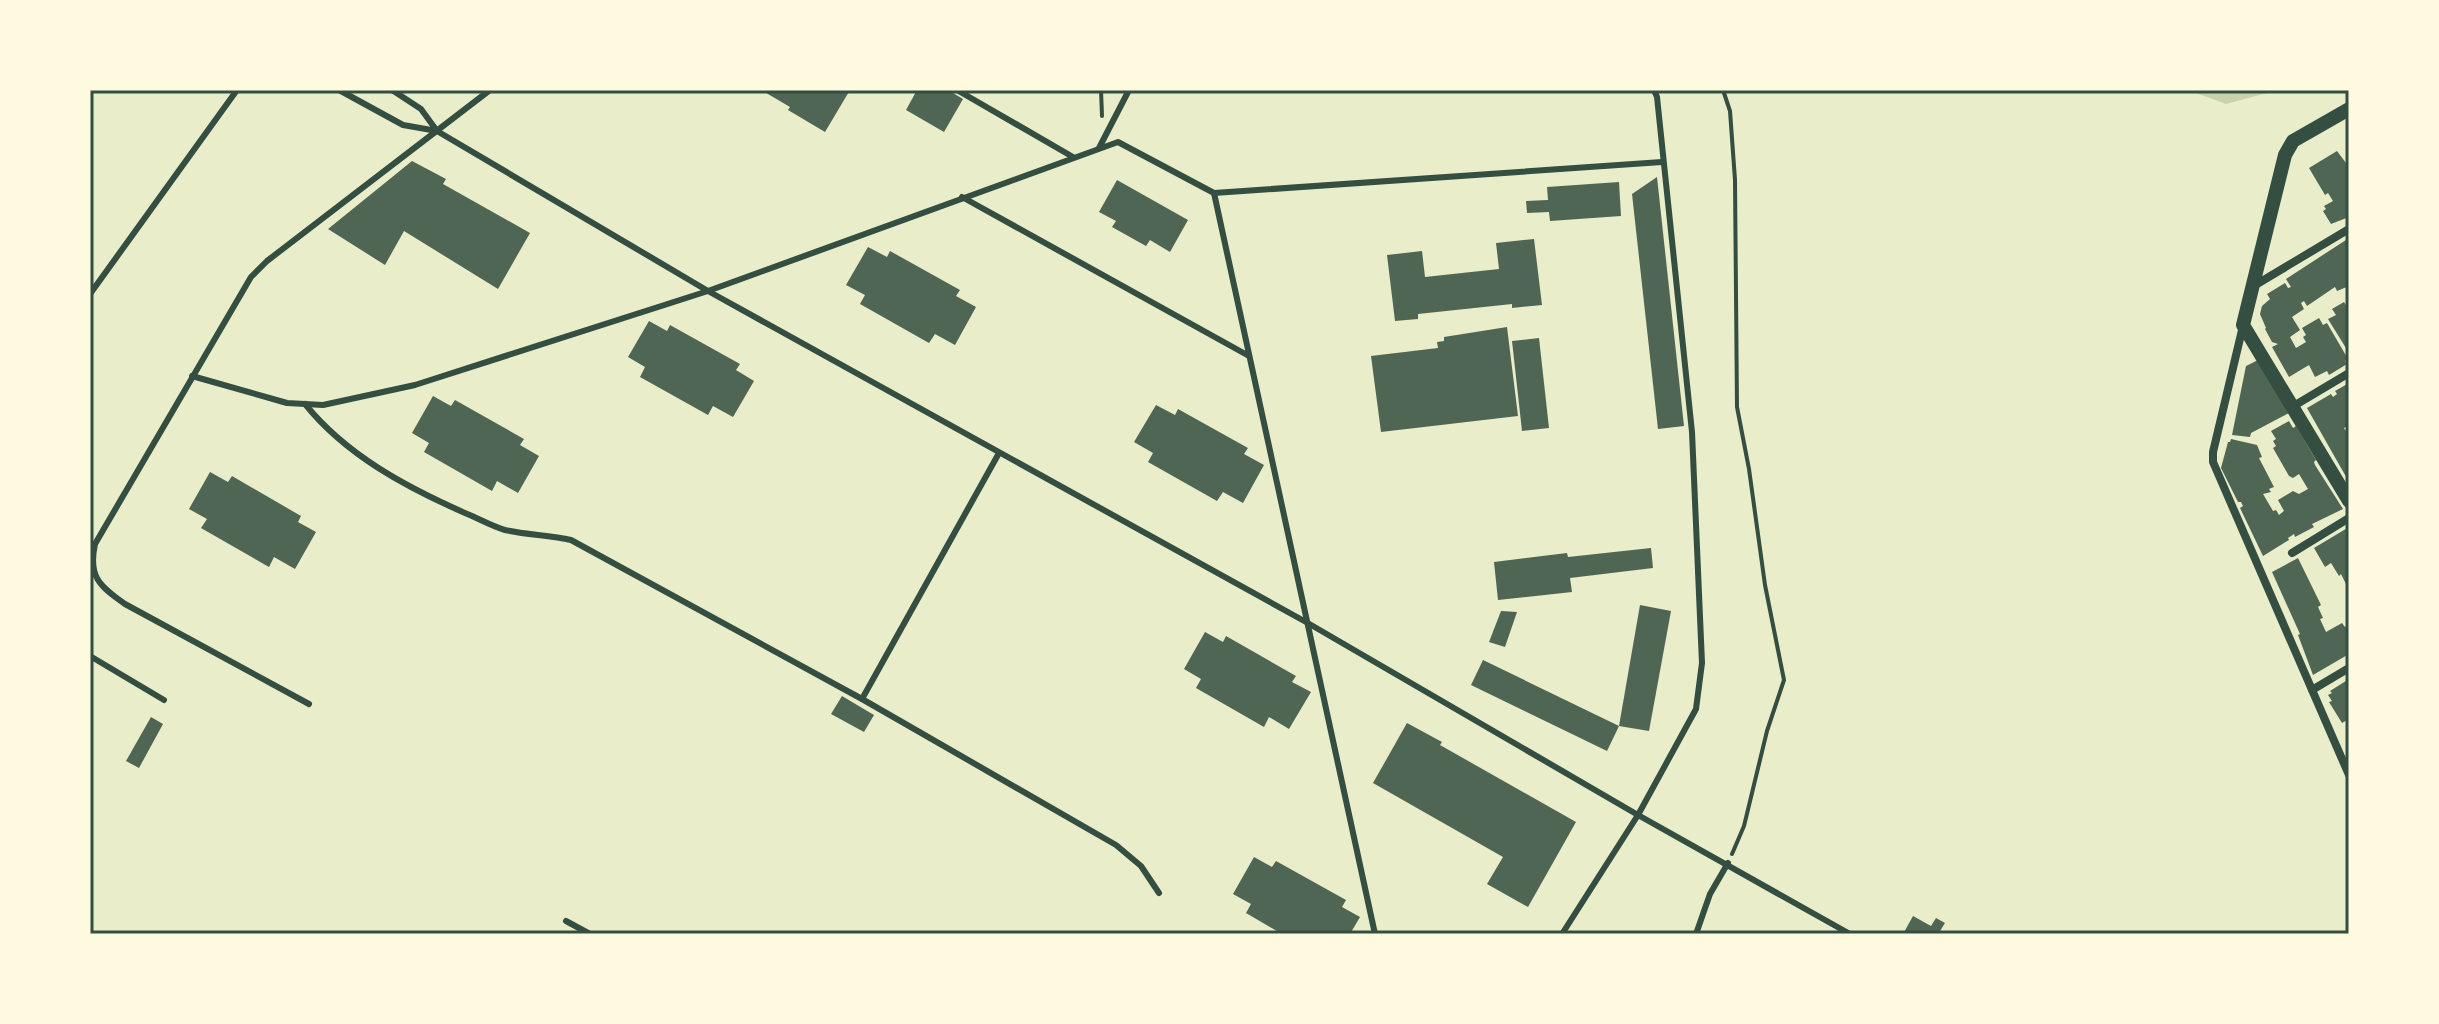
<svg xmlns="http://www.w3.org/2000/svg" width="2439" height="1024" viewBox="0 0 2439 1024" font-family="'Open Sans',sans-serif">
  <rect width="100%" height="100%" fill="#e9edc9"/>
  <path fill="#cad2ad" d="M2188 90H2278L2226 104Z"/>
  <g fill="#4f6655">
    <path d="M761 90H850L825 132 788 110 790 107Z"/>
    <path d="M917 90H948L963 99 944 132 906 110Z"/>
    <path d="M2337 151 2349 167V217L2331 224 2323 211 2326 209 2324 206 2333 201 2328 193 2325 195 2309 168Z"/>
    <path d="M412 161 446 179 443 184 530 233 498 289 404 231 385 265 328 229Z"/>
    <path d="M1657 177 1684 426 1658 429 1632 194Z"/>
    <path d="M1117 180 1188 220 1170 252 1150 240 1146 246 1112 227 1116 221 1099 212Z"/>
    <path d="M1619 182 1621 216 1550 221 1549 212 1527 213 1526 201 1548 200 1547 187Z"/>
    <path d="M2349 238V286L2337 291 2335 287 2307 306 2304 301 2301 303 2304 309 2292 317 2300 330 2290 337 2296 348 2306 342 2303 337 2306 335 2302 328 2319 318 2323 325 2327 323 2348 359 2345 361 2347 364 2329 375 2327 371 2315 377 2309 365 2289 377 2272 347 2278 344 2272 342 2265 329 2266 328 2260 314 2262 306 2270 299 2267 294 2285 283 2288 288 2291 287 2286 279Z"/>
    <path d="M1534 239 1542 305 1512 308V304L1418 314V319L1395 321 1387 255 1422 251 1425 277 1499 269 1496 243Z"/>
    <path d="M868 247 887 257 890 251 960 290 956 296 976 307 955 345 935 334 929 343 860 304 865 295 846 285Z"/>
    <path d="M2344 302 2349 310V353L2328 319 2336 315 2332 309Z"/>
    <path d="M649 321 667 331 670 325 740 364 736 370 754 381 733 417 713 406 708 415 640 377 645 367 628 357Z"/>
    <path d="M1507 327 1518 416 1381 432 1371 356 1438 348 1437 342 1444 341V337Z"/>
    <path d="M1539 338 1549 428 1522 431 1512 341Z"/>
    <path d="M2258 360 2289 413 2251 433 2250 437 2232 435 2246 366Z"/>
    <path d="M2349 383V425L2344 428 2349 436V482L2307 408 2331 394 2333 397 2337 394 2335 391Z"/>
    <path d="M433 396 451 406 455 400 524 439 520 445 539 456 518 493 497 481 492 491 424 452 429 443 412 433Z"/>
    <path d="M1156 405 1175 415 1178 409 1248 448 1244 454 1264 465 1243 503 1223 492 1217 501 1148 462 1153 453 1134 442Z"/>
    <path d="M2289 421 2293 428 2296 426 2316 460 2314 462 2315 465 2343 509 2312 524 2314 527 2295 537 2294 534 2288 538 2289 540 2263 556 2240 508 2243 506 2241 502H2238L2221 468 2228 442H2230L2231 439 2257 445 2262 457 2259 458 2274 487 2269 489 2271 492 2263 494 2273 511 2276 510 2279 515 2284 511 2278 500 2293 491 2299 494 2308 489 2299 474 2293 478 2289 476 2273 448 2276 446 2273 441 2276 439 2271 431Z"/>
    <path d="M210 472 228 482 232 476 301 516 298 522 316 532 295 569 274 557 269 567 201 528 207 519 189 509Z"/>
    <path d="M2349 527V590L2341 574 2339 576 2331 563 2325 567 2314 548Z"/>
    <path d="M1651 548 1653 568 1570 578 1572 592 1498 600 1494 562 1567 553 1568 557Z"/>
    <path d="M2298 558 2321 605 2318 607 2323 618 2320 619 2326 632 2342 623 2345 627 2349 624V654L2313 675 2298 635 2300 634 2272 572Z"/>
    <path d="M1640 605 1671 611 1649 731 1619 726Z"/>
    <path d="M1501 611 1517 612 1505 647 1489 642Z"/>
    <path d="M1205 632 1223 642 1226 636 1296 676 1292 682 1311 692 1289 729 1269 717 1264 727 1196 688 1201 679 1184 669Z"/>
    <path d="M1483 660 1619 726 1607 751 1471 685Z"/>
    <path d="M2349 679V719L2342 723 2329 702 2332 701 2328 695 2332 693 2330 691Z"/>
    <path d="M842 696 874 715 864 732 831 714Z"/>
    <path d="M151 717 163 724 139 768 126 761Z"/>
    <path d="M1407 723 1442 742 1440 745 1576 822 1528 907 1487 884 1503 857 1373 783Z"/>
    <path d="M1254 857 1272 867 1276 861 1346 900 1342 907 1360 917 1350 934H1282L1246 913 1251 904 1233 894Z"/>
    <path d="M1913 916 1931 926 1936 918 1945 923 1940 931 1945 934H1903Z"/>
  </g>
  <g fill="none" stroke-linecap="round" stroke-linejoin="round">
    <g stroke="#344e41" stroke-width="4">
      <path d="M1101 90 1102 116"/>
      <path d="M1723 90 1730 111 1735 180 1737 407 1749 469 1765 585 1784 680 1767 731 1744 826 1732 854"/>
    </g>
    <g stroke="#344e41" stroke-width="6">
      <path d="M339 90 403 125 437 131 708 291 1306 622 1638 815 1850 934"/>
      <path d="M392 90 421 109 437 131"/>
      <path d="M957 90 1073 157"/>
      <path d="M1099 148 1129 90"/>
      <path d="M1214 193 1375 934"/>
      <path d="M962 197 1249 356"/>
      <path d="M90 294 237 90"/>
      <path d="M192 376 287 403 323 405 415 385 708 291 1118 142 1214 193 1662 162"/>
      <path d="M305 404C346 455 406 487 465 513 478 518 491 526 505 530 526 535 549 535 571 540L862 699 1116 845 1141 866 1159 893"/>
      <path d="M90 656 164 700"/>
      <path d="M862 699 999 453"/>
      <path d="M309 704 125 604C99 586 88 576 95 544L251 277 267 261 490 90"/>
      <path d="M566 921 590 934"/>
      <path d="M1562 934 1638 815 1696 709 1702 663 1692 432 1657 97 1654 90"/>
      <path d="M1696 934 1710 894 1728 863"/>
    </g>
    <g stroke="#344e41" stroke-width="8">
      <path d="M2252 287 2349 229"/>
      <path d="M2243 326 2213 452V462L2349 775"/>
      <path d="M2292 407 2349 373"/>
      <path d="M2292 553 2349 518"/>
      <path d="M2312 690 2349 668"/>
    </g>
    <path stroke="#344e41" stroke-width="14" d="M2349 109 2293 141 2285 155 2243 325 2349 501"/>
  </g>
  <rect width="2439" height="1024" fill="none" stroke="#fefae0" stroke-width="184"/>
  <rect x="92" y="92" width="2255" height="840" fill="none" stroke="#344e41" stroke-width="3"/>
</svg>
